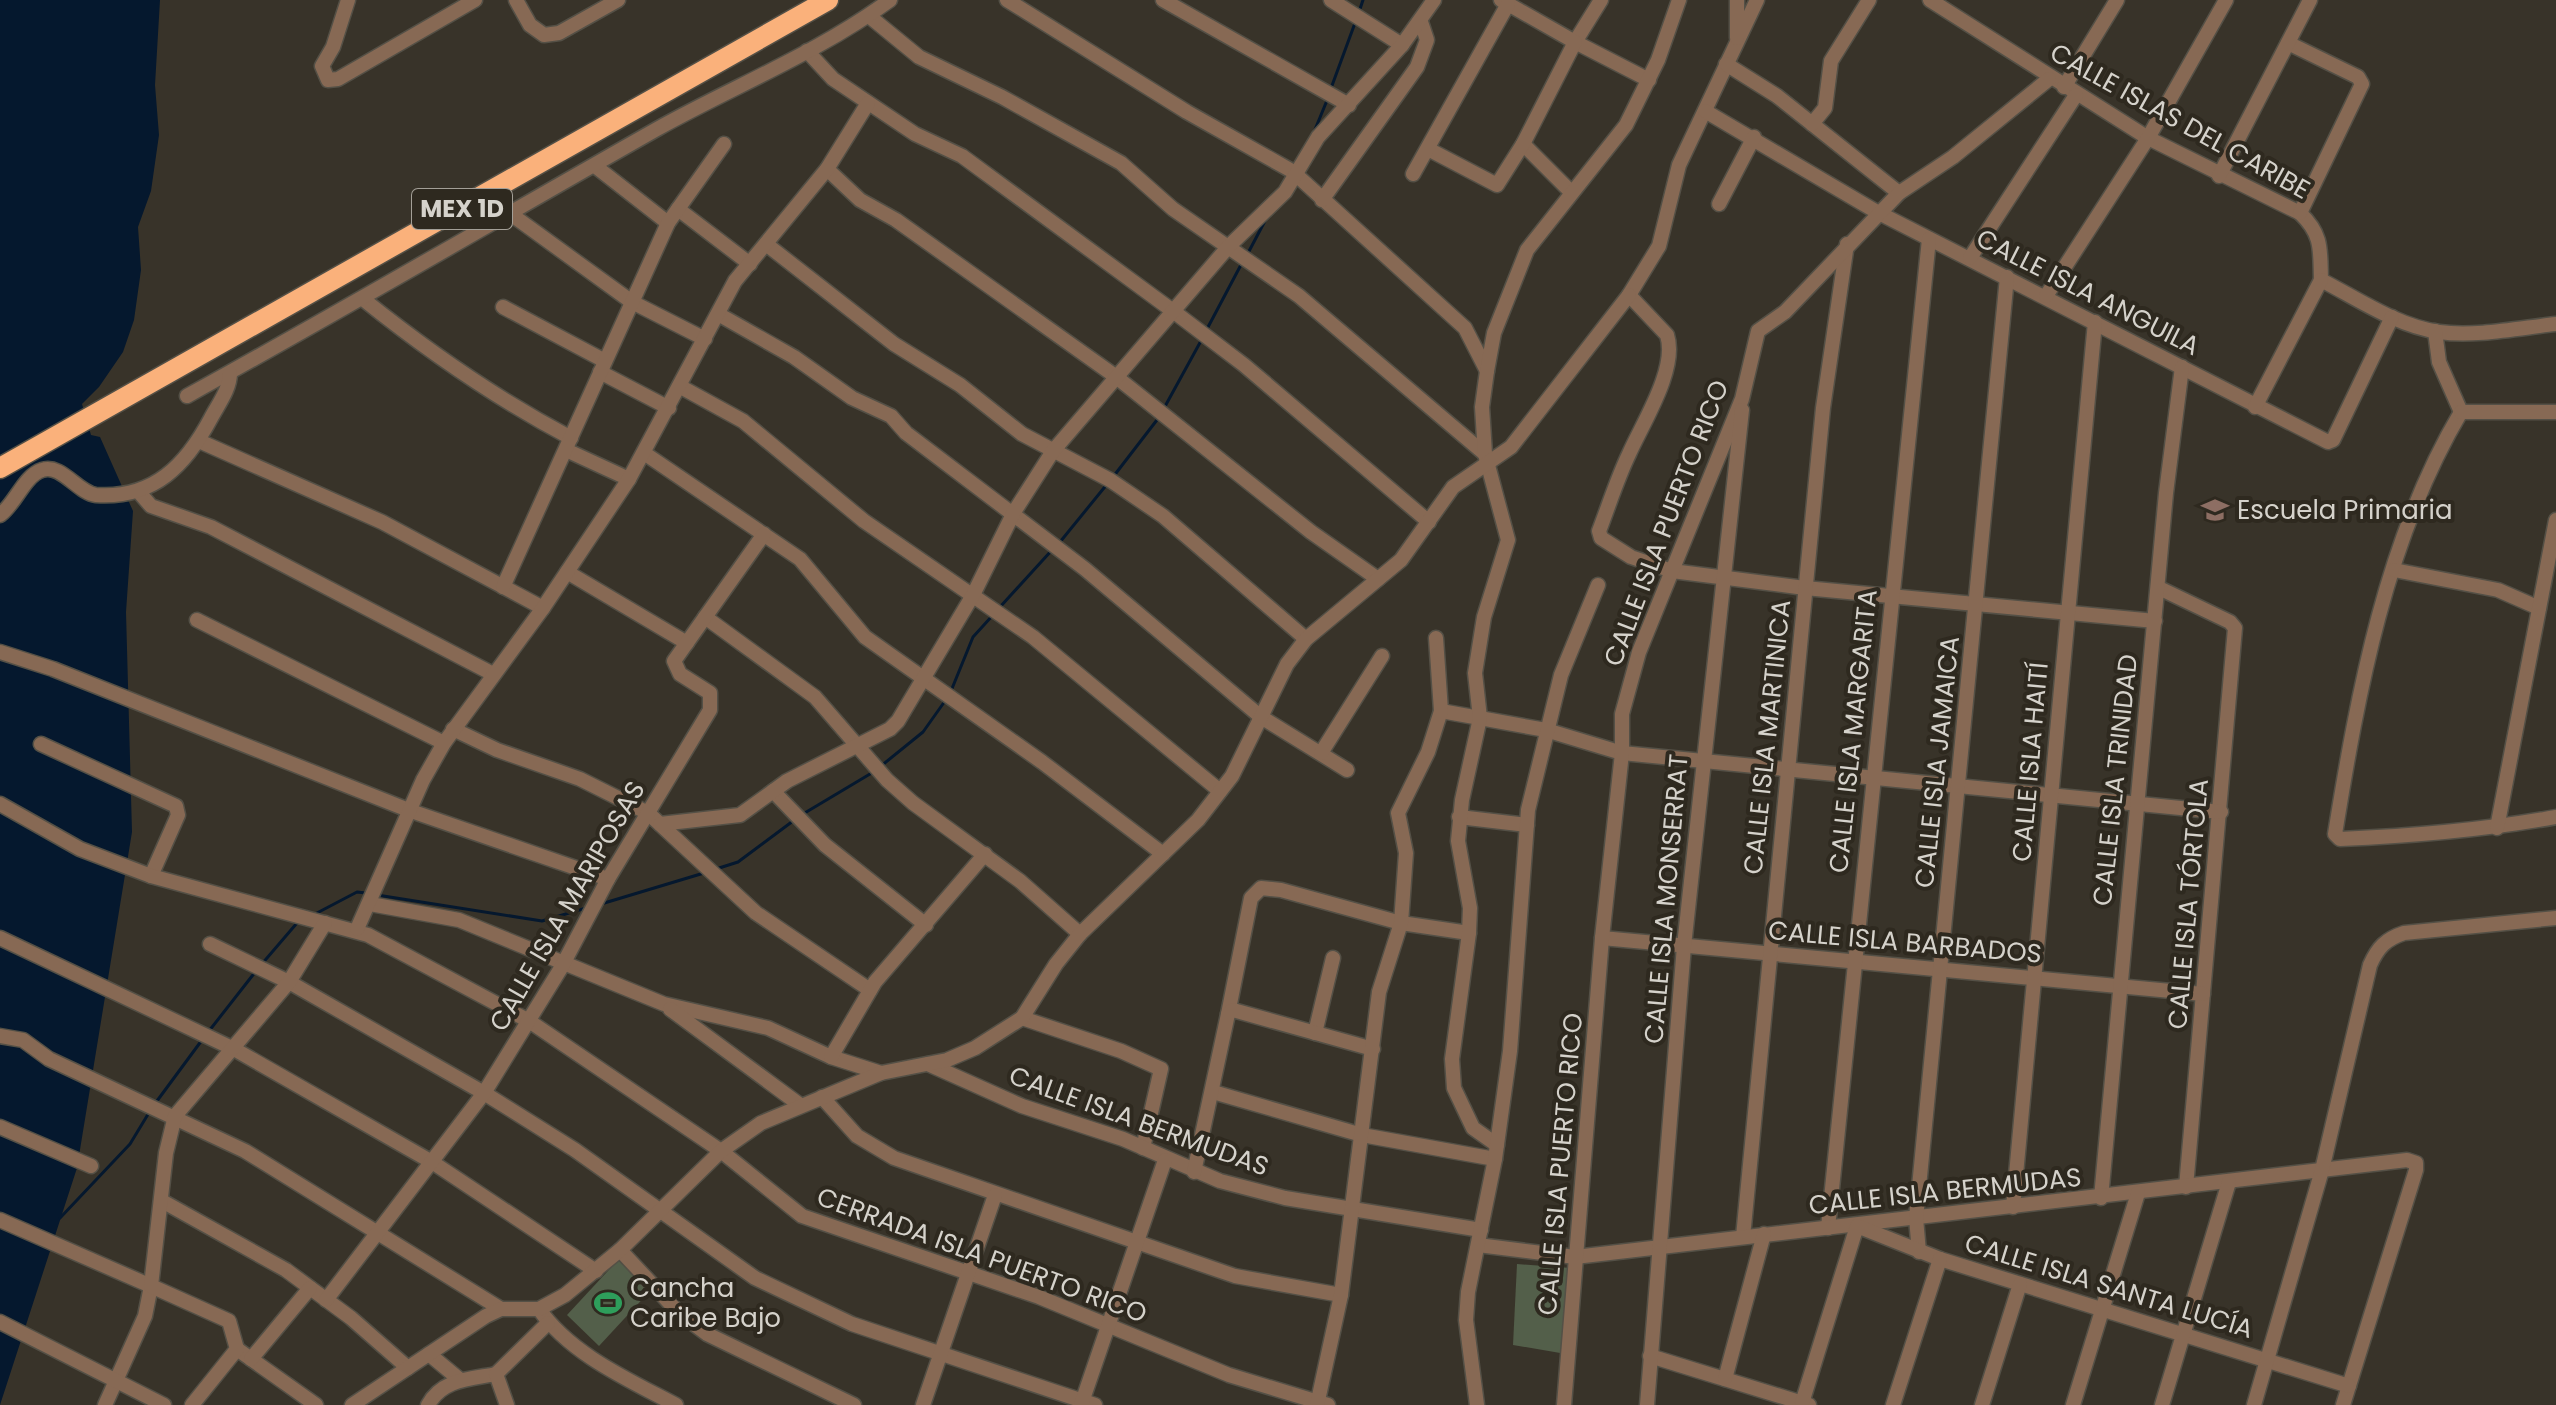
<svg xmlns="http://www.w3.org/2000/svg" width="2556" height="1405" viewBox="0 0 2556 1405" font-family="Poppins,sans-serif">
  <rect width="100%" height="100%" fill="#383329"/>
  <g fill="#535f4a">
    <path d="M618 1260 649 1292 599 1346 567 1315Z"/>
    <path d="M1517 1264 1571 1268 1566 1354 1513 1345Z"/>
  </g>
  <path fill="#05182e" d="M0 0H160L155 85 159 135 151 191 138 227 141 270 134 320 123 352 99 387 82 404 91 435 100 437 133 511 126 612 132 832 77 1168 0 1405Z"/>
  <g fill="none" stroke-linecap="round" stroke-linejoin="round">
    <g stroke="#05182e" stroke-width="3">
      <path d="M1359 12 1363 0"/>
      <path d="M1330 91 1355 23"/>
      <path d="M1314 132 1328 98"/>
      <path d="M1247 255 1266 219"/>
      <path d="M1207 329 1243 261"/>
      <path d="M1163 410 1202 339"/>
      <path d="M1113 477 1160 416"/>
      <path d="M1060 542 1108 483"/>
      <path d="M1000 607 1052 550"/>
      <path d="M951 691 973 637 993 615"/>
      <path d="M881 766 923 732 945 701"/>
      <path d="M803 814 875 771"/>
      <path d="M716 869 738 862 793 821"/>
      <path d="M377 895 542 921 586 908"/>
      <path d="M601 904 704 873"/>
      <path d="M315 914 357 892 366 893"/>
      <path d="M261 965 297 923"/>
      <path d="M209 1031 256 971"/>
      <path d="M154 1105 202 1040"/>
      <path d="M60 1218 130 1144 150 1111"/>
    </g>
    <g stroke="#545046" stroke-width="17">
      <g id="minor">
        <path d="M348 0 333 47 322 66 328 80 338 79 475 0"/>
        <path d="M516 0 530 25 544 35 559 33 618 0"/>
        <path d="M1007 0 1187 112 1292 171 1465 328 1487 371"/>
        <path d="M1163 0 1349 105"/>
        <path d="M1331 0 1402 45"/>
        <path d="M1601 0 1575 42 1649 80"/>
        <path d="M1757 0 1679 165 1659 246 1629 295 1667 335C1678 369 1642 424 1629 454 1617 479 1609 505 1599 531L1601 538 1631 557 1672 571 1805 588 2155 621"/>
        <path d="M1930 0 2148 138 2300 213C2323 235 2320 250 2321 280 2358 299 2397 326 2439 332 2476 337 2519 328 2556 324"/>
        <path d="M869 16 919 57 1002 97 1121 163 1173 209 1299 296 1485 454"/>
        <path d="M1737 38V0"/>
        <path d="M2288 43 2358 77 2362 84 2300 213"/>
        <path d="M807 51 833 79 915 134 962 156 1173 311 1244 365 1429 522"/>
        <path d="M1726 64 1777 96 1899 193"/>
        <path d="M2064 87 2117 0"/>
        <path d="M1705 111 1877 212 2328 442 2333 440 2392 317"/>
        <path d="M1812 124 1825 108 1831 61 1869 0"/>
        <path d="M1523 144 1570 191"/>
        <path d="M1428 149 1497 185 1523 144 1575 42 1501 0"/>
        <path d="M595 166 668 223"/>
        <path d="M827 169 860 200 896 220 1115 376 1311 532 1378 579"/>
        <path d="M1413 174 1508 4"/>
        <path d="M2219 176 2310 0"/>
        <path d="M1322 200 1417 67 1427 40 1421 22"/>
        <path d="M1719 204 1754 137"/>
        <path d="M678 209 750 264"/>
        <path d="M512 215 632 302 705 339"/>
        <path d="M766 244 894 344 960 385 1022 434 1110 480 1163 516 1306 639"/>
        <path d="M1970 258 2076 95"/>
        <path d="M2046 296 2148 138 2226 0"/>
        <path d="M363 299C429 352 497 399 571 438"/>
        <path d="M503 307 605 361"/>
        <path d="M718 314 794 357 852 398 891 416 906 433 1085 569 1261 717 1347 770"/>
        <path d="M2435 331 2439 362 2461 412"/>
        <path d="M600 372 669 408"/>
        <path d="M681 387 743 421 864 521 1033 637 1220 791"/>
        <path d="M187 396C345 309 500 218 657 129 734 86 818 53 890 0"/>
        <path d="M2255 407 2321 280"/>
        <path d="M2461 412C2386 538 2358 692 2335 834L2340 839C2413 836 2484 830 2556 817"/>
        <path d="M2461 412H2556"/>
        <path d="M199 441 382 522 543 608"/>
        <path d="M566 450 629 479"/>
        <path d="M644 453 800 559 865 637 1042 762 1163 854"/>
        <path d="M138 491 151 506 211 527 493 674"/>
        <path d="M0 515C16 503 24 476 42 470 61 463 78 493 96 495 154 499 186 465 211 418 219 403 230 389 230 373"/>
        <path d="M2394 570 2498 590 2539 608"/>
        <path d="M567 572 687 643"/>
        <path d="M503 587 668 223 724 144"/>
        <path d="M2159 588 2230 622 2235 628 2186 1187"/>
        <path d="M705 617 815 697 887 780 913 803 1020 881 1080 934"/>
        <path d="M197 620 444 743"/>
        <path d="M0 652 53 669 411 811 608 879"/>
        <path d="M1441 711 1546 730 1622 753 2221 812"/>
        <path d="M453 729 497 750 580 779 648 813 756 913 870 990"/>
        <path d="M41 744 176 806 178 815 151 876"/>
        <path d="M1321 753 1382 656"/>
        <path d="M773 791 825 845 926 925"/>
        <path d="M0 804 80 849 151 876 368 935 529 1021 721 1151 802 1216 1039 1297 1229 1375 1328 1405"/>
        <path d="M1459 817 1527 825"/>
        <path d="M660 824 740 815 787 781 890 729 898 721 973 595 1014 512 1053 451 1229 246 1285 192 1318 137 1402 45 1434 0"/>
        <path d="M2497 828 2556 520"/>
        <path d="M370 904 459 920 664 1004 768 1028 831 1057 881 1073"/>
        <path d="M357 929 423 780 444 743 543 608 629 479 735 281 827 169 868 103"/>
        <path d="M0 938 234 1049 432 1162 596 1271"/>
        <path d="M1602 938 2203 994"/>
        <path d="M210 944 289 982 484 1093 575 1150 755 1278 852 1324 1095 1405"/>
        <path d="M670 1009 800 1105"/>
        <path d="M1228 1014 1251 898 1261 888 1281 890 1401 923 1469 933"/>
        <path d="M1022 1018 1121 1051 1161 1069 1143 1148"/>
        <path d="M1315 1033 1333 958"/>
        <path d="M0 1036 23 1040 49 1059 245 1151 501 1309"/>
        <path d="M831 1057 875 982 985 854"/>
        <path d="M928 1064 1022 1106 1123 1139 1220 1181 1285 1198 1481 1230"/>
        <path d="M1213 1092 1362 1135 1495 1159"/>
        <path d="M822 1097 857 1136 894 1158 1235 1276 1341 1295"/>
        <path d="M0 1127 91 1166"/>
        <path d="M1497 1145 1473 1128 1454 1088 1452 1059 1469 933 1470 908 1458 841 1462 800 1480 718 1475 673 1484 617 1508 540 1485 454 1482 407 1487 371 1494 333 1527 250 1626 125 1658 60 1679 0"/>
        <path d="M1194 1172 1228 1014 1233 1010 1373 1049"/>
        <path d="M2101 1198 2166 493 2182 367"/>
        <path d="M162 1201 286 1270 351 1318 408 1368"/>
        <path d="M2013 1207 2095 322"/>
        <path d="M0 1220 151 1286 145 1316 105 1405"/>
        <path d="M1828 1228 1929 239"/>
        <path d="M1743 1237 1823 408 1847 244"/>
        <path d="M1478 1245 1575 1257 2407 1160 2416 1163V1170L2343 1405"/>
        <path d="M620 1250 679 1313 707 1334 854 1405"/>
        <path d="M1919 1252 1916 1218 2007 277"/>
        <path d="M326 1300 484 1093 561 968 608 879 710 710V693L680 674 674 661 764 534"/>
        <path d="M539 1309C570 1354 629 1380 676 1405"/>
        <path d="M0 1322 164 1405"/>
        <path d="M237 1349 316 1405"/>
        <path d="M429 1354 459 1379"/>
        <path d="M1650 1356 1809 1405"/>
        <path d="M251 1359 310 1288"/>
        <path d="M1725 1379 1764 1234"/>
        <path d="M1802 1403 1857 1226 1940 1259 2349 1386"/>
        <path d="M192 1405 237 1349 229 1321 151 1286 166 1153 175 1116 289 982 325 923"/>
        <path d="M352 1405 486 1316 501 1309H539L565 1295 620 1250 721 1151 761 1123 881 1073 947 1060 975 1048 1022 1018 1056 964 1080 934 1198 820 1232 776 1287 664 1306 639 1401 560 1453 487 1511 447 1629 295"/>
        <path d="M428 1405C442 1379 470 1379 496 1374"/>
        <path d="M507 1405 496 1374 548 1323"/>
        <path d="M923 1405 995 1195"/>
        <path d="M1081 1405 1165 1160"/>
        <path d="M1317 1405 1341 1295 1379 992 1401 923 1406 853 1398 813 1428 752 1441 711 1436 638"/>
        <path d="M1477 1405 1466 1320 1468 1292 1495 1159 1510 1051 1528 810 1561 675 1598 585"/>
        <path d="M1564 1405 1602 938 1622 753V714L1639 652 1742 399 1758 331 1785 312 1899 193 1953 157 2049 79"/>
        <path d="M1647 1405 1684 946 1742 410"/>
        <path d="M1893 1405 1940 1259"/>
        <path d="M1982 1405 2020 1284"/>
        <path d="M2073 1405 2138 1193"/>
        <path d="M2162 1405 2229 1182"/>
        <path d="M2254 1405 2322 1170 2370 965C2378 947 2386 939 2404 933L2556 918"/>
      </g>
    </g>
    <g stroke="#545046" stroke-width="23">
      <path id="highway" d="M0 468 828 0"/>
    </g>
    <use href="#minor" stroke="#876954" stroke-width="14"/>
    <use href="#highway" stroke="#fab17b" stroke-width="20"/>
  </g>
  <defs>
    <g id="school-bare" transform="scale(2.16)"><path d="M0-5L7-2L0 1L-7-2ZM-4 1L0 2.5L4 1V4Q0 6-4 4Z" fill="#8d6e63" stroke="#2e291f" stroke-width="2.5" paint-order="stroke"/></g>
    <g id="stadium-bare" transform="scale(2.16)"><path d="M0-5a6.5 5 0 1 0 0 10a6.5 5 0 1 0 0-10ZM-3.5-1.8h7v3.6h-7Z" fill="#2e9e5b" stroke="#2e291f" stroke-width="2.5" paint-order="stroke"/></g>
  </defs>
  <g fill-rule="evenodd">
    <use href="#school-bare" x="2215" y="510"/>
    <use href="#stadium-bare" x="608" y="1303"/>
  </g>
  <g text-anchor="middle" stroke-width="8" stroke-linejoin="round" paint-order="stroke">
    <rect fill="#2e291f" stroke="#a39f97" stroke-width="2" x="412" y="189" width="100" height="40" rx="6"/>
    <g font-size="24" font-weight="bold" fill="#d5d2cb">
      <text x="462" y="217">MEX 1D</text>
    </g>
    <g font-size="26" fill="#d5d2cb" stroke="#2e291f">
      <text transform="translate(2180 121) rotate(29)" y="9">CALLE ISLAS DEL CARIBE</text>
      <text transform="translate(2088 292) rotate(27)" y="9">CALLE ISLA ANGUILA</text>
      <text transform="translate(1666 523) rotate(-69)" y="9">CALLE ISLA PUERTO RICO</text>
      <text transform="translate(1853 731) rotate(-84)" y="9">CALLE ISLA MARGARITA</text>
      <text transform="translate(1767 737) rotate(-84)" y="9">CALLE ISLA MARTINICA</text>
      <text transform="translate(1937 762) rotate(-84)" y="9">CALLE ISLA JAMAICA</text>
      <text transform="translate(2030 762) rotate(-85)" y="9">CALLE ISLA HAITÍ</text>
      <text transform="translate(2115 780) rotate(-84)" y="9">CALLE ISLA TRINIDAD</text>
      <text transform="translate(1666 899) rotate(-85)" y="9">CALLE ISLA MONSERRAT</text>
      <text transform="translate(2188 904) rotate(-85)" y="9">CALLE ISLA TÓRTOLA</text>
      <text transform="translate(567 906) rotate(-60)" y="9">CALLE ISLA MARIPOSAS</text>
      <text transform="translate(1905 942) rotate(5)" y="9">CALLE ISLA BARBADOS</text>
      <text transform="translate(1139 1121) rotate(20)" y="9">CALLE ISLA BERMUDAS</text>
      <text transform="translate(1560 1164) rotate(-85)" y="9">CALLE ISLA PUERTO RICO</text>
      <text transform="translate(1945 1191) rotate(-6)" y="9">CALLE ISLA BERMUDAS</text>
      <text transform="translate(982 1255) rotate(20)" y="9">CERRADA ISLA PUERTO RICO</text>
      <text transform="translate(2109 1286) rotate(17)" y="9">CALLE ISLA SANTA LUCÍA</text>
    </g>
    <g font-size="26" fill="#d5d2cb" stroke="#2e291f" text-anchor="start">
      <text x="2237" y="519">Escuela Primaria</text>
      <text x="630" y="1297">Cancha<tspan x="630" dy="30">Caribe Bajo</tspan></text>
    </g>
  </g>
</svg>
